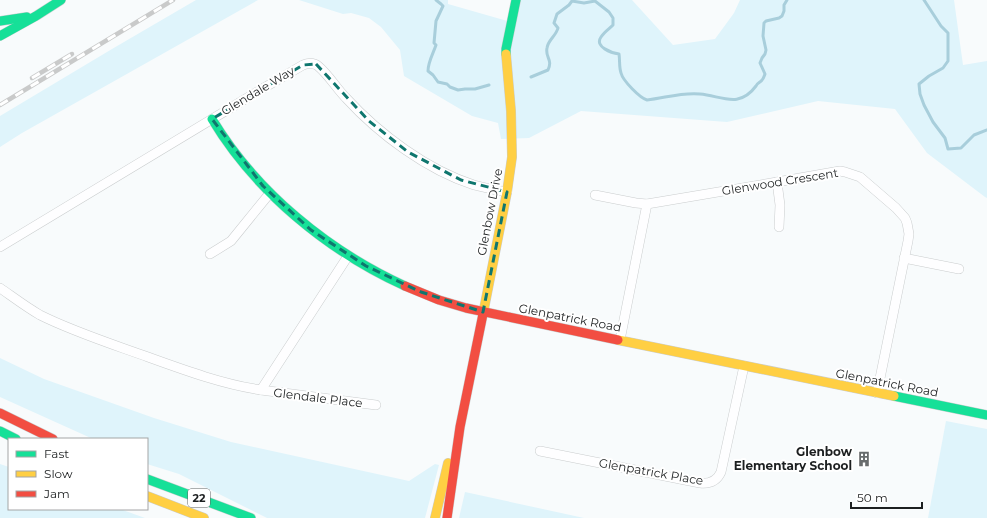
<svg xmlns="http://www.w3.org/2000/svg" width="987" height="518" viewBox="0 0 987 518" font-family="Montserrat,sans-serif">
  <rect width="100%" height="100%" fill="#f8fbfc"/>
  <g fill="#dff4fb">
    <path d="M196 0H258L22 133 0 147V116L112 49Z"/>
    <path d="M299 0H448V4L511 22 516 0H632L673 45 715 39 734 13 740 0H954L963 65 987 61V198L985 197 927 153 895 109 818 101 727 122 581 111 529 138 501 139 498 123 472 116 404 76 400 50 381 27 369 18 351 13 343 14Z"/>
    <path d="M0 358 44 379 154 418 231 442 409 481 435 464 439 465 425 518H267L179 474 147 464V439H93L0 397Z"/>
    <path d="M946 421 987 429V518H928Z"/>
    <path d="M0 464 9 467V509H120L145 518H0Z"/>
    <path d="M465 492 584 518H459Z"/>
  </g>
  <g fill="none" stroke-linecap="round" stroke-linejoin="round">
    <g stroke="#a8cedb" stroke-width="3">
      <path d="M436 0 441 4 443 6 436 21 434 43 436 45C433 54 428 62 428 71L433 75 438 82 447 84 450 87 458 90 465 89H475L489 85"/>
      <path d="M924 0 941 26 948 33V61L943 68 929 76 919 84 920 94 924 105 933 122 945 138 948 149 961 148 974 135 987 130"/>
      <path d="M531 77 548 70C553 59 545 58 547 48 548 40 556 36 558 28L554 23 557 14 569 5 572 1 584 3 595 1 609 12 613 18V25C609 29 604 32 601 37 594 47 612 53 619 54 620 61 619 67 621 73 623 81 640 98 647 100 665 98 682 92 700 94 722 96 739 109 756 86 757 83 761 82 762 80 764 78 764 76 765 74L760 63 762 58 765 54 766 50 763 36 764 23 766 21 779 18 782 16 784 11V5L787 0"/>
    </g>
    <g stroke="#cacdce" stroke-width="10">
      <g id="street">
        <path d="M777 182 780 205 779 227"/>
        <path d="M595 195 636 203 647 204"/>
        <path d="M0 247 262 89 303 65C308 63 313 62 318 66 329 75 336 88 346 98 379 134 427 170 474 185 485 188 496 190 507 192"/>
        <path d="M210 254 231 241 270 193"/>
        <path d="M904 258 959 269"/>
        <path d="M0 288C13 297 26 307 40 315 74 332 112 344 148 357 184 370 222 384 261 390L348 256"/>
        <path d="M620 340 647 204 777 182 834 172 840 171 845 172 860 177 896 208 905 218 907 223 909 234 908 241 877 393"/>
        <path d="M261 390 376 405"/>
        <path d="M540 451 700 483C710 484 717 481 721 472L744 366"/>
      </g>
    </g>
    <g stroke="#cacdce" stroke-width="10">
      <g id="fast">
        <path d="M0 21 27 17"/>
        <path d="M0 36 36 16 61 0"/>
        <path d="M506 54V49L516 0"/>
        <path d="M212 119C256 192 328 251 405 286"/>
        <path d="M894 396 987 415"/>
        <path d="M0 431 16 439"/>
        <path d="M147 479 251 518"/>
      </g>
    </g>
    <g stroke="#cacdce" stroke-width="10">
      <g id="slow">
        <path d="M483 314 507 192 512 157 511 111 506 54"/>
        <path d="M618 340 894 396"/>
        <path d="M147 496 204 518"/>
        <path d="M435 518 448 463"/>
      </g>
    </g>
    <g stroke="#cacdce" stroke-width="10">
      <g id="jam">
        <path d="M405 286 439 300 466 308 618 340"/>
        <path d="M0 413 53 439"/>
        <path d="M447 518 460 427 483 314"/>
      </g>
    </g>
    <use href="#street" stroke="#fefeff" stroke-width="9"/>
    <use href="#fast" stroke="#16e098" stroke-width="9"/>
    <use href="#slow" stroke="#ffcf43" stroke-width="9"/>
    <use href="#jam" stroke="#f24e42" stroke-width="9"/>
    <g stroke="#c9caca" stroke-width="4.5">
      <g id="rail">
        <path d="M32 78 72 54"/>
        <path d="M0 105 173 0"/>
      </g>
    </g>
    <use href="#rail" stroke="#fff" stroke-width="3" stroke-dasharray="9" stroke-linecap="butt"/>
  </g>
  <path fill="none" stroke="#0f766e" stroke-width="3" stroke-dasharray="8 5" stroke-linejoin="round" d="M316 64 369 121 408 152 461 180 507 192 483 312 421 292 366 266 311 230 263 186 212 119 303 65Z"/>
  <defs>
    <g id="building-bare" transform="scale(1.2)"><path d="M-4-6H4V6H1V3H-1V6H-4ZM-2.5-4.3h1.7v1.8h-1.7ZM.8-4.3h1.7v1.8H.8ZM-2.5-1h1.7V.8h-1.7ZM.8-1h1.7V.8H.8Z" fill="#696c6d" stroke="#fff" stroke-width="2.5" paint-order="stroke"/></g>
  </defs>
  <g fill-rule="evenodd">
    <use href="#building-bare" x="864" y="459"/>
  </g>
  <g text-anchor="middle" stroke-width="4" stroke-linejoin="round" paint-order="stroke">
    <rect fill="#fff" stroke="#606263" stroke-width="1" x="188" y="489" width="22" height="18" rx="3"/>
    <g font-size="11" font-weight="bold" fill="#1c1f20">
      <text x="199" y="502">22</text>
    </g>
    <g font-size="12" fill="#1c1f20" stroke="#fff">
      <text transform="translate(258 91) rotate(-31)" y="4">Glendale Way</text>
      <text transform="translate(780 182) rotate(-9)" y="4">Glenwood Crescent</text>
      <text transform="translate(490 212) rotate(-79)" y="4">Glenbow Drive</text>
      <text transform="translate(570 318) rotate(11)" y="4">Glenpatrick Road</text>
      <text transform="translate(887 383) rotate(11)" y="4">Glenpatrick Road</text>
      <text transform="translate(318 398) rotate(7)" y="4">Glendale Place</text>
      <text transform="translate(651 472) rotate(10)" y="4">Glenpatrick Place</text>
    </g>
    <g font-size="12" font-weight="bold" fill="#1c1f20" stroke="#fff" text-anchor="end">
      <text x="852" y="456">Glenbow<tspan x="852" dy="14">Elementary School</tspan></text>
    </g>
  </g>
  <rect x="8" y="438" width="140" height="72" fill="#ffffff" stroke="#a4a5a6"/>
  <rect x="16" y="451" width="20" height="6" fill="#16e098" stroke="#a4a5a6"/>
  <text x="44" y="458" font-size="12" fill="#1c1f20">Fast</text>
  <rect x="16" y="471" width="20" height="6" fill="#ffcf43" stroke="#a4a5a6"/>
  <text x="44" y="478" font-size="12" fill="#1c1f20">Slow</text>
  <rect x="16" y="491" width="20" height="6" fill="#f24e42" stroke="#a4a5a6"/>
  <text x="44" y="498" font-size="12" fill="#1c1f20">Jam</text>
  <path d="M851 502v6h71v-6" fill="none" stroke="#1c1f20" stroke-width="2"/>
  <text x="857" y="502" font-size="12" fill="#1c1f20" stroke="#ffffff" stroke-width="3" paint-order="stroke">50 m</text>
</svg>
